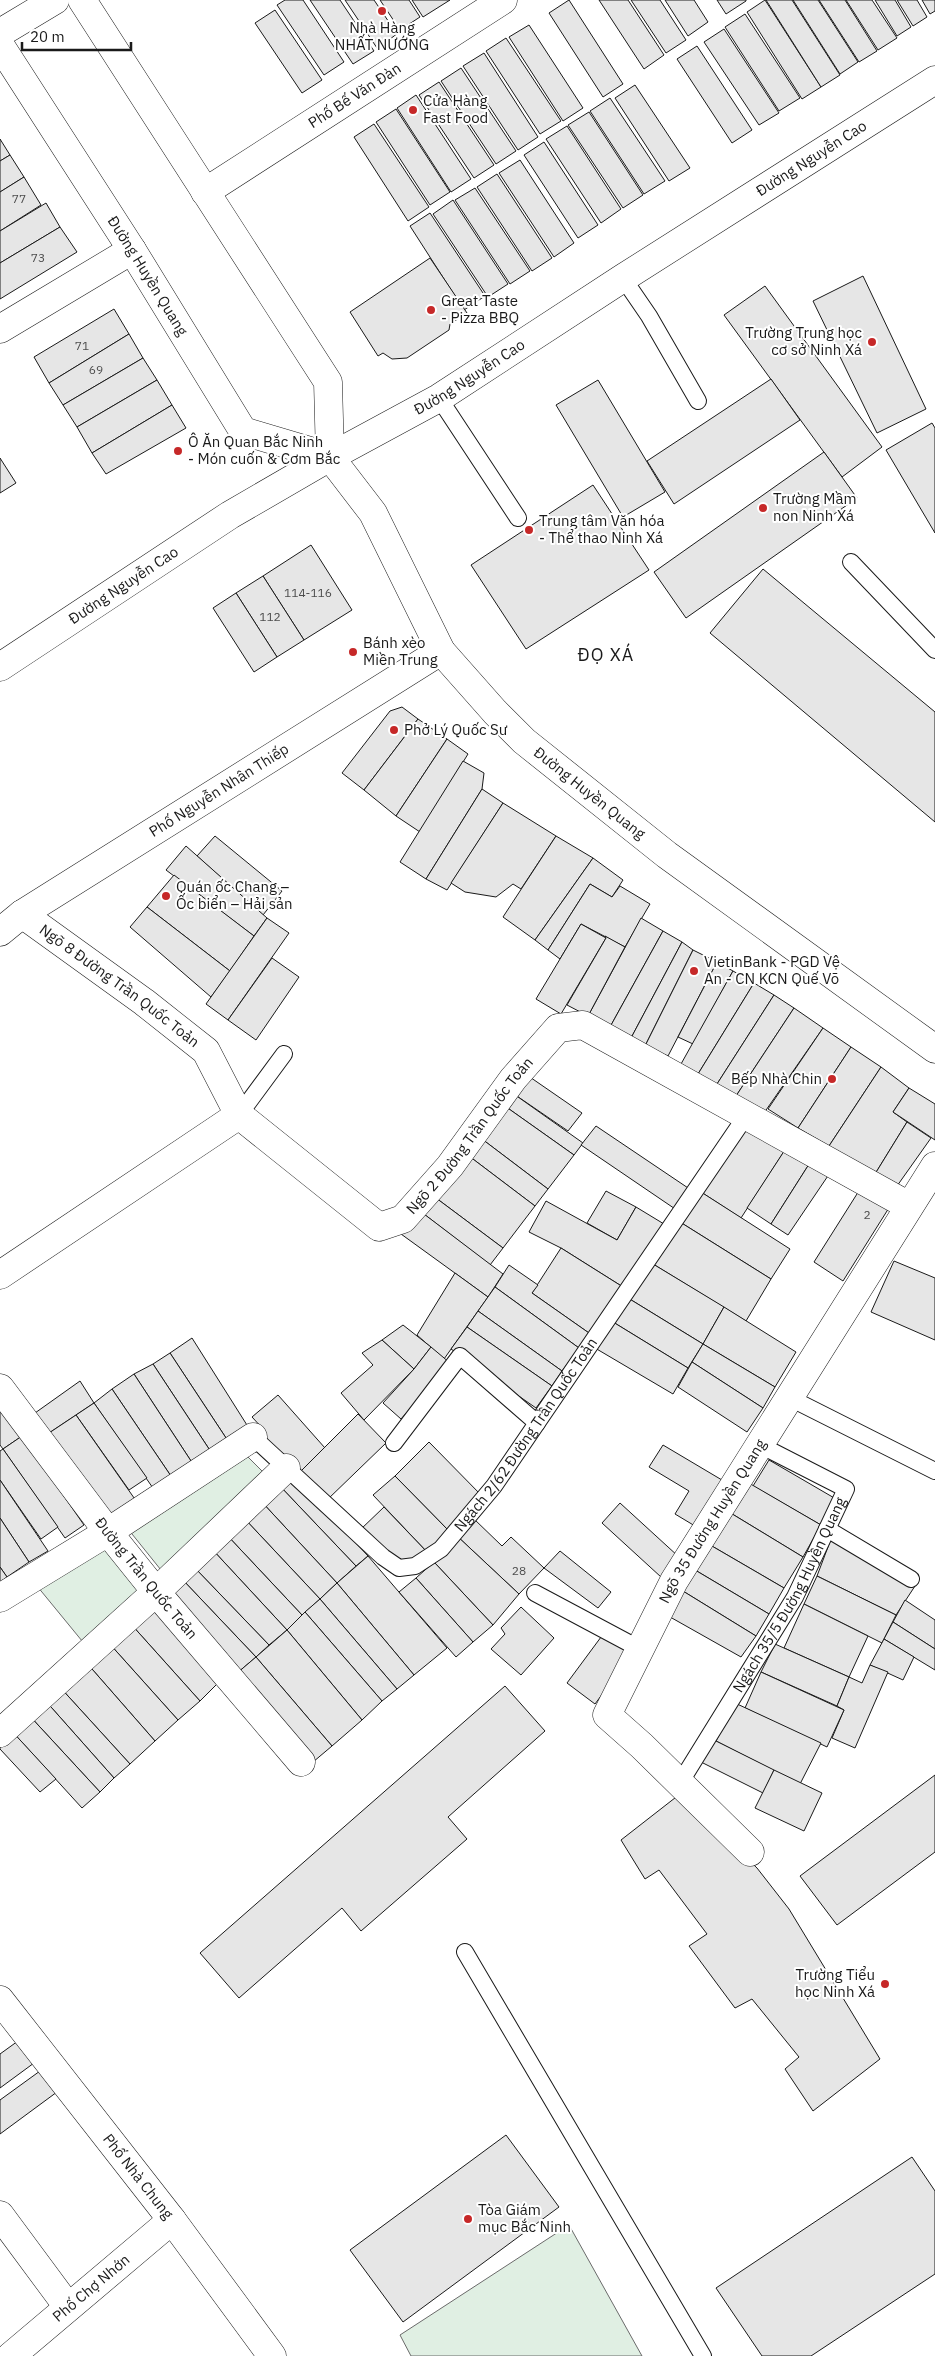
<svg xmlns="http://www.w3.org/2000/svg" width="935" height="2356" viewBox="0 0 935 2356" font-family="'IBM Plex Sans',sans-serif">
  <rect width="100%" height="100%" fill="#fff"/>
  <g fill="#e0efe3" stroke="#6a6a6a">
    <path d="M242 1451 269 1478 165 1575 128 1529Z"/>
    <path d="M102 1545 144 1598 87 1647 37 1586Z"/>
    <path d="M569 2225 642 2356H411L400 2335Z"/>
  </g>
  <g fill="#e6e6e6" stroke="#1a1a1a">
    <path d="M285 0H303L344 62 324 75 277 5Z"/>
    <path d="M310 0H340L374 51 353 64Z"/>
    <path d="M345 0H374L397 34 377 48Z"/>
    <path d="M380 0H409L420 17 400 30Z"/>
    <path d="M412 0H450L423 17Z"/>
    <path d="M569 0 623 84 603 97 549 13Z"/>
    <path d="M599 0H628L664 55 644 69Z"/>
    <path d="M631 0H660L686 40 666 53Z"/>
    <path d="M665 0H694L708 22 688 36Z"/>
    <path d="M717 0H746V1L726 14Z"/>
    <path d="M765 0 821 87 802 99 747 12Z"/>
    <path d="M766 0H792L840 75 821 87Z"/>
    <path d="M793 0H818L858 62 840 74Z"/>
    <path d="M819 0H845L877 51 859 62Z"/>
    <path d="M846 0H872L897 38 878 50Z"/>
    <path d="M875 0H895L911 27 897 36Z"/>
    <path d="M897 0H917L927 17 913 26Z"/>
    <path d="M922 0H935V11L930 14Z"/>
    <path d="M275 10 322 80 302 93 255 23Z"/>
    <path d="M745 14 800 98 779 111 725 27Z"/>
    <path d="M529 25 583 108 563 121 509 37Z"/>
    <path d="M724 29 779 113 759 125 704 42Z"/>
    <path d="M506 38 561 121 540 134 486 51Z"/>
    <path d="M697 46 752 130 732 143 677 59Z"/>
    <path d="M484 53 538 137 518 150 463 66Z"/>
    <path d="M461 68 516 151 496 164 441 81Z"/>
    <path d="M439 82 494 165 474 178 419 95Z"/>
    <path d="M635 85 690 168 669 181 615 98Z"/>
    <path d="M416 95 471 179 451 192 397 108Z"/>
    <path d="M610 98 665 181 644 194 590 111Z"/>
    <path d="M396 109 450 192 430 205 376 122Z"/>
    <path d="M589 112 643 195 623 208 568 125Z"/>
    <path d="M374 124 429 207 408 221 354 137Z"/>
    <path d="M567 126 621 209 601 223 546 139Z"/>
    <path d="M0 139 10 155 0 161Z"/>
    <path d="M544 142 598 225 578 238 524 155Z"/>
    <path d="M10 155 24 177 0 192V161Z"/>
    <path d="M520 160 574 243 554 257 499 173Z"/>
    <path d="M497 174 552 258 532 271 477 187Z"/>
    <path d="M24 177 41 205 0 231V192Z"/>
    <path d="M475 188 530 271 510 284 455 200Z"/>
    <path d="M453 200 508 284 488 297 433 214Z"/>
    <path d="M46 203 60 227 0 263V231Z"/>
    <path d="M430 213 485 296 464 310 410 226Z"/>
    <path d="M60 227 77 252 0 299V263Z"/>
    <path d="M430 258 467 313 450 324 449 330 407 358 392 359 383 353 378 356 350 312Z"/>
    <path d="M863 276 926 409 877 433 813 301Z"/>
    <path d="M765 286 882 447 842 477 724 315Z"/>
    <path d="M114 309 129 334 49 383 34 357Z"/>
    <path d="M129 334 143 358 63 405 49 383Z"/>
    <path d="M143 358 157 380 77 427 63 405Z"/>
    <path d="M771 379 800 420 674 504 647 461Z"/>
    <path d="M157 380 172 405 92 453 77 427Z"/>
    <path d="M598 380 665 492 623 517 556 405Z"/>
    <path d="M172 405 186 428 106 474 92 453Z"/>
    <path d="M932 423 935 428V533L886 450Z"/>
    <path d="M824 452 857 498 686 618 654 572Z"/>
    <path d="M0 458 16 483 0 493Z"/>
    <path d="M593 485 649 570 526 649 471 565Z"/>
    <path d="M311 545 352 610 304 640 263 576Z"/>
    <path d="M763 569 935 712V822L710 633Z"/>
    <path d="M263 576 304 640 277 657 236 593Z"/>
    <path d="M236 593 277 657 254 672 213 608Z"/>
    <path d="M402 707 418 719 364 790 342 773 390 711Z"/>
    <path d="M418 719 447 739 396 816 364 790Z"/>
    <path d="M447 739 468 754 420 832 396 816Z"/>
    <path d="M463 761 484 773 482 789 426 879 400 862Z"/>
    <path d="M482 789 503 803 447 890 426 879Z"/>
    <path d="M503 803 556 836 521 889 513 884 496 897 465 892 451 883Z"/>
    <path d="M215 836 282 891 263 915 197 856Z"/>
    <path d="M556 836 593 858 535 940 503 917Z"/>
    <path d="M186 846 267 918 254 936 166 870Z"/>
    <path d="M593 858 623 880 612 897 590 884 548 950 535 940Z"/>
    <path d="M174 875 254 936 230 971 147 907Z"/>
    <path d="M590 884 612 897 620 886 650 904 625 947 581 924 560 959 548 950Z"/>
    <path d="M147 907 230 971 211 997 130 927Z"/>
    <path d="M267 918 289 933 228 1020 206 1004Z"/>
    <path d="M641 918 663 931 610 1027 588 1016Z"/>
    <path d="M581 924 606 938 561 1014 536 999Z"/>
    <path d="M663 931 682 942 631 1038 610 1027Z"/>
    <path d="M605 936 625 947 588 1016 567 1005 606 938Z"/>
    <path d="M682 942 693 950 645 1046 631 1038Z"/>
    <path d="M693 950 717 962 668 1056 645 1046Z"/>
    <path d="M272 958 299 977 256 1040 228 1020Z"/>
    <path d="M717 962 733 971 693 1044 678 1037Z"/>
    <path d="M733 971 754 983 698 1074 681 1064Z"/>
    <path d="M754 983 774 995 717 1084 698 1074Z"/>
    <path d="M774 995 794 1008 736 1096 717 1084Z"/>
    <path d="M794 1008 823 1028 764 1113 736 1096Z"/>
    <path d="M823 1028 851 1047 798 1128 768 1109Z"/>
    <path d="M851 1047 881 1067 829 1146 798 1128Z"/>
    <path d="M881 1067 909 1088 893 1112 907 1122 875 1174 829 1146Z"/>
    <path d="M524 1073 582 1113 568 1131 511 1092Z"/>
    <path d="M909 1088 935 1104V1140L893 1112Z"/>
    <path d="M511 1092 583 1143 574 1155 502 1104Z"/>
    <path d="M502 1104 574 1155 548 1189 478 1136Z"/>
    <path d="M754 1111 794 1136 741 1218 701 1192Z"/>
    <path d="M907 1122 931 1138 897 1186 875 1174Z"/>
    <path d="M596 1126 697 1194 684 1215 581 1145Z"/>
    <path d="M478 1136 548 1189 535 1206 465 1153Z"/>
    <path d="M794 1136 818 1150 771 1224 747 1208Z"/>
    <path d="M818 1150 838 1161 788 1235 771 1224Z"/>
    <path d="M465 1153 535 1206 503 1248 432 1195Z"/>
    <path d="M862 1186 892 1203 843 1281 814 1262Z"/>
    <path d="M606 1191 636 1207 617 1240 587 1223Z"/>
    <path d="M701 1192 790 1249 771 1279 680 1222Z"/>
    <path d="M432 1195 503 1248 490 1265 420 1211Z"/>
    <path d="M546 1201 617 1240 636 1207 664 1224 623 1287 561 1248 529 1232Z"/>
    <path d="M420 1211 503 1274 488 1297 401 1234Z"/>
    <path d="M680 1222 771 1279 746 1321 653 1264Z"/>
    <path d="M561 1248 623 1287 589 1333 532 1293Z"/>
    <path d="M894 1261 935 1278V1340L871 1312Z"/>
    <path d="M653 1264 724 1307 703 1344 628 1298Z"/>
    <path d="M509 1265 538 1285 532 1293 589 1333 579 1348 495 1287Z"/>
    <path d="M455 1273 488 1297 444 1359 417 1335Z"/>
    <path d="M495 1287 579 1348 562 1371 478 1311Z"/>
    <path d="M628 1298 703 1344 688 1368 613 1322Z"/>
    <path d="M724 1307 796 1352 775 1387 703 1344Z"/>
    <path d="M478 1311 562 1371 552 1386 467 1327Z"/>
    <path d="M613 1322 688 1368 673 1394 595 1348Z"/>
    <path d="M403 1325 431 1347 414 1369 382 1340Z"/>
    <path d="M467 1327 552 1386 536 1408 451 1349Z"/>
    <path d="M192 1338 252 1433 232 1447 170 1353Z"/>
    <path d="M382 1340 414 1369 364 1420 341 1393 373 1365 362 1353Z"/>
    <path d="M703 1344 775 1387 763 1408 692 1362Z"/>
    <path d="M431 1347 450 1363 401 1419 383 1403 414 1369Z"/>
    <path d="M170 1353 232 1447 215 1458 153 1364Z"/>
    <path d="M692 1362 763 1408 747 1432 678 1387Z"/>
    <path d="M153 1364 215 1458 193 1464 134 1374Z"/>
    <path d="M134 1374 193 1464 173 1479 112 1389Z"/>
    <path d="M80 1381 94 1403 49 1433 35 1413Z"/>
    <path d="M112 1389 173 1479 155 1491 94 1403Z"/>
    <path d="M278 1395 325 1448 299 1473 252 1440 264 1430 252 1417Z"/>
    <path d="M94 1403 147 1478 129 1490 76 1415Z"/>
    <path d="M0 1407 22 1436 3 1449 0 1445Z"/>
    <path d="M358 1414 386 1443 327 1500 299 1473Z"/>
    <path d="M76 1415 139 1505 113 1524 49 1433Z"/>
    <path d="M22 1436 84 1525 65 1538 3 1449Z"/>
    <path d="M429 1442 483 1497 448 1530 395 1476Z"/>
    <path d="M663 1445 727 1483 700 1529 675 1514 689 1491 649 1467Z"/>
    <path d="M3 1449 58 1527 41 1539 0 1480V1451Z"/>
    <path d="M769 1460 836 1499 821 1525 753 1486Z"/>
    <path d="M289 1472 368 1556 356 1566 278 1484Z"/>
    <path d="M395 1476 448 1530 427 1552 373 1495Z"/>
    <path d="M742 1479 821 1525 803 1557 724 1509Z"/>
    <path d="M0 1480 48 1551 29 1562 0 1518Z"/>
    <path d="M278 1484 356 1566 337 1583 260 1500Z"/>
    <path d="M260 1500 337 1583 320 1599 243 1517Z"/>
    <path d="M620 1503 679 1557 661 1577 602 1523Z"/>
    <path d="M384 1507 427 1552 403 1574 360 1530Z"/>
    <path d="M724 1509 803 1557 784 1588 705 1542Z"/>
    <path d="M243 1517 320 1599 302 1615 225 1533Z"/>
    <path d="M0 1518 29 1562 7 1577 0 1567Z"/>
    <path d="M473 1518 502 1546 511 1537 544 1568 519 1594 456 1535Z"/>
    <path d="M225 1533 302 1615 287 1630 211 1548Z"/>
    <path d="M456 1535 519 1594 493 1625 434 1562Z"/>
    <path d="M831 1539 915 1586 896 1615 817 1576Z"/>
    <path d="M705 1542 784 1588 769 1614 690 1567Z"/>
    <path d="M211 1548 287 1630 269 1645 193 1566Z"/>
    <path d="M560 1551 611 1592 598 1608 544 1568Z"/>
    <path d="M368 1556 447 1648 414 1675 337 1583Z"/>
    <path d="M434 1562 493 1625 473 1642 416 1578Z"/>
    <path d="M193 1566 269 1645 256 1657 181 1578Z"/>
    <path d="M0 1567 7 1577 0 1582Z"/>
    <path d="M690 1567 769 1614 756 1636 678 1588Z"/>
    <path d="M817 1576 896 1615 882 1643 804 1604Z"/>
    <path d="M181 1578 256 1657 236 1674 162 1595Z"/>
    <path d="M416 1578 473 1642 456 1657 399 1592Z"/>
    <path d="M337 1583 414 1675 397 1689 320 1599Z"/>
    <path d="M678 1588 756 1636 741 1657 663 1613Z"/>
    <path d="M320 1599 397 1689 382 1701 305 1612Z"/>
    <path d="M905 1600 935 1620V1649L893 1622Z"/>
    <path d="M154 1604 222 1679 200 1701 130 1623Z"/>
    <path d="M804 1604 868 1636 849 1677 784 1648Z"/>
    <path d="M521 1607 554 1638 521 1675 491 1649 505 1634 501 1628Z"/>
    <path d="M305 1612 382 1701 362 1720 287 1630Z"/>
    <path d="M893 1622 935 1649V1670L884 1639Z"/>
    <path d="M130 1623 200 1701 178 1720 108 1642Z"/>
    <path d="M287 1630 362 1720 332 1746 256 1657Z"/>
    <path d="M604 1633 632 1654 595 1704 567 1683Z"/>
    <path d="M884 1639 914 1657 903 1680 870 1665Z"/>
    <path d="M108 1642 178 1720 155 1741 85 1661Z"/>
    <path d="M775 1644 849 1677 837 1706 761 1672Z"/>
    <path d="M256 1657 332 1746 313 1762 236 1674Z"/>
    <path d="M85 1661 155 1741 130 1764 58 1685Z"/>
    <path d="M870 1665 888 1672 855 1748 832 1738 844 1710 837 1706 849 1677 862 1683Z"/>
    <path d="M761 1672 844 1710 827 1747 745 1708Z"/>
    <path d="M58 1685 130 1764 114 1778 43 1698Z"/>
    <path d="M505 1686 545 1731 448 1817 467 1839 361 1931 342 1908 239 1998 200 1953Z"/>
    <path d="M43 1698 114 1778 100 1792 27 1713Z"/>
    <path d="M735 1703 821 1743 800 1784 716 1741Z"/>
    <path d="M27 1713 100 1792 82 1808 9 1728Z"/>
    <path d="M9 1728 56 1779 40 1792 0 1749V1737Z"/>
    <path d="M712 1739 774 1770 763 1793 701 1762Z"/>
    <path d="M774 1770 822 1793 804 1831 755 1808Z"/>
    <path d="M935 1775V1852L837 1925 800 1876Z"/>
    <path d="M680 1794 757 1868 789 1909 880 2059 813 2111 785 2069 799 2057 752 1999 735 2008 689 1946 707 1934 659 1870 645 1879 621 1840Z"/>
    <path d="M18 2041 34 2063 0 2088V2054Z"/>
    <path d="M40 2071 57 2092 0 2134V2100Z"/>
    <path d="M506 2135 559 2207 403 2322 350 2250Z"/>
    <path d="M912 2157 935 2191V2274L811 2356H762L716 2288Z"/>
  </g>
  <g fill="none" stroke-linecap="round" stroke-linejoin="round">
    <g stroke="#1a1a1a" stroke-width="18">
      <g id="lane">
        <path d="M623 278 649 316 698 401"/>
        <path d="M439 398 518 518"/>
        <path d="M851 562 935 650"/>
        <path d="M239 1115 284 1054"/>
        <path d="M790 1398 935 1471"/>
        <path id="s1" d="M253 1437 383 1557 399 1568 415 1566 441 1549 494 1486 746 1116"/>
        <path d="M394 1443 460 1356 537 1423"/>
        <path d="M827 1529 911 1579"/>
        <path d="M535 1593 640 1649"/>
        <path id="s2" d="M680 1783 795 1597 846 1489 760 1445"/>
        <path d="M465 1952 703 2356"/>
      </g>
    </g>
    <g stroke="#1a1a1a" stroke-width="29">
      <g id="street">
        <path d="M0 33 55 0"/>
        <path id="s3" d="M205 192 503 0"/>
        <path d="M0 329 132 250"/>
        <path id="s4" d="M22 914 144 1002 206 1051 239 1115"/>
        <path id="s5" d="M0 932 22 914 441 651"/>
        <path id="s6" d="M0 1275 239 1115 379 1227 403 1219 450 1166 513 1079 558 1028 583 1025 909 1206"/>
        <path id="s7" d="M0 1388 108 1532 161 1598 301 1762"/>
        <path d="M0 1598 108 1532 253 1437"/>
        <path d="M0 1733 156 1592 286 1468"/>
        <path id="s8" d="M750 1852 642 1746 607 1715 674 1581 935 1166"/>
        <path id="s9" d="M0 2000 172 2220 272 2356"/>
        <path d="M0 2215 68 2307"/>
        <path id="s10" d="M11 2356 172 2220"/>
      </g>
    </g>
    <g stroke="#1a1a1a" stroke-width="29">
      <g id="secondary">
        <path id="s11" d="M82 0 328 382 330 457 373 513 441 651 495 712 524 741 667 855 935 1049"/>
        <path id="s12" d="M0 45 132 250 243 431 330 457"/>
        <path id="s13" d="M0 667 230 515 330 457 439 398 623 278 935 80"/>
      </g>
    </g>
    <use href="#lane" stroke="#fff" stroke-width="16"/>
    <use href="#street" stroke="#fff" stroke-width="28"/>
    <use href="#secondary" stroke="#fff" stroke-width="28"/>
  </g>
  <g fill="#c62828" stroke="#fff" stroke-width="2">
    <circle cx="382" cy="11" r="5"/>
    <circle cx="413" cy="110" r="5"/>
    <circle cx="431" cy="310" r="5"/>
    <circle cx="872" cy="342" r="5"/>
    <circle cx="178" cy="451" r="5"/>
    <circle cx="763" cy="508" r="5"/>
    <circle cx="529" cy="530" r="5"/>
    <circle cx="353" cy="652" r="5"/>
    <circle cx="394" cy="730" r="5"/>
    <circle cx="166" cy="896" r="5"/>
    <circle cx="694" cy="971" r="5"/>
    <circle cx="832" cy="1079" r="5"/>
    <circle cx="885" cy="1984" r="5"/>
    <circle cx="468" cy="2219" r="5"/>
  </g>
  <g text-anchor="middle" stroke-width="4" stroke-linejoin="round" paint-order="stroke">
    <g font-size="12" fill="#4d4d4d">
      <text x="19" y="203">77</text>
      <text x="38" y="262">73</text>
      <text x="82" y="350">71</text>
      <text x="96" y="374">69</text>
      <text x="308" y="597">114-116</text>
      <text x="270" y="621">112</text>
      <text x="867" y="1219">2</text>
      <text x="519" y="1575">28</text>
    </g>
    <g font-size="15" fill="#1a1a1a" stroke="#fff" text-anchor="start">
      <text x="382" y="33" text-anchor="middle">Nhà Hàng<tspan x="382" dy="17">NHẤT NƯỚNG</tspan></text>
      <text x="423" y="106">Cửa Hàng<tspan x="423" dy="17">Fast Food</tspan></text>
      <text x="441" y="306">Great Taste<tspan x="441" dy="17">- Pizza BBQ</tspan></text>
      <text x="862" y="338" text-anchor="end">Trường Trung học<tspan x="862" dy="17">cơ sở Ninh Xá</tspan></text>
      <text x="188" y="447">Ô Ăn Quan Bắc Ninh<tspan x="188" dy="17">- Món cuốn &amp; Cơm Bắc</tspan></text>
      <text x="773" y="504">Trường Mầm<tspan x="773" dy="17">non Ninh Xá</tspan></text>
      <text x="539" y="526">Trung tâm Văn hóa<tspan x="539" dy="17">- Thể thao Ninh Xá</tspan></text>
      <text x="363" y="648">Bánh xèo<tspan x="363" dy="17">Miền Trung</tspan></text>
      <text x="404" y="735">Phở Lý Quốc Sư</text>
      <text x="176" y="892">Quán ốc Chang –<tspan x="176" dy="17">Ốc biển – Hải sản</tspan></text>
      <text x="704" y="967">VietinBank - PGD Vệ<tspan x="704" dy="17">An - CN KCN Quế Võ</tspan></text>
      <text x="822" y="1084" text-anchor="end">Bếp Nhà Chin</text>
      <text x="875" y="1980" text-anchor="end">Trường Tiểu<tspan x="875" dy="17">học Ninh Xá</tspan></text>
      <text x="478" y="2215">Tòa Giám<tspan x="478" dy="17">mục Bắc Ninh</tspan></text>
    </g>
    <g font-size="15" fill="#1a1a1a" stroke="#fff">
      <text dy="5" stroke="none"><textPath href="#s3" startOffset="178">Phố Bế Văn Đàn</textPath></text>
      <text dy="5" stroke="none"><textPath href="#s13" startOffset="958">Đường Nguyễn Cao</textPath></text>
      <text dy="5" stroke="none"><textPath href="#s12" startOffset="274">Đường Huyền Quang</textPath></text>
      <text dy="5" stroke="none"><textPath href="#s13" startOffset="552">Đường Nguyễn Cao</textPath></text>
      <text dy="5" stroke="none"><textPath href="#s13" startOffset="148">Đường Nguyễn Cao</textPath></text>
      <text dy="5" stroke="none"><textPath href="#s5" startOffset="261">Phố Nguyễn Nhân Thiếp</textPath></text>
      <text dy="5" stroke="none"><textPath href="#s11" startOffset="960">Đường Huyền Quang</textPath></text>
      <text dy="5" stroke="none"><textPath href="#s4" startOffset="121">Ngõ 8 Đường Trần Quốc Toản</textPath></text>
      <text dy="5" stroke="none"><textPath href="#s6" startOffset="599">Ngõ 2 Đường Trần Quốc Toản</textPath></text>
      <text dy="5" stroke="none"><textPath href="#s1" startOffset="386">Ngách 2/62 Đường Trần Quốc Toản</textPath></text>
      <text dy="5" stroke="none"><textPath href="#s8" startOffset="419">Ngõ 35 Đường Huyền Quang</textPath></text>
      <text dy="5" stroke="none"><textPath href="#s7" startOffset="240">Đường Trần Quốc Toản</textPath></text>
      <text dy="5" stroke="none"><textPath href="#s2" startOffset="218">Ngách 35/5 Đường Huyền Quang</textPath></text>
      <text dy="5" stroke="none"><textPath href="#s9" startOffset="224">Phố Nhà Chung</textPath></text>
      <text dy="5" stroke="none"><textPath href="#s10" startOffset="105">Phố Chợ Nhớn</textPath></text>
    </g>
    <g font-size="18" letter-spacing="1" fill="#1a1a1a" stroke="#fff">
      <text x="606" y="661">ĐỌ XÁ</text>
    </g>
  </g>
  <path d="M22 42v8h109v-8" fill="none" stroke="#1a1a1a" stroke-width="2.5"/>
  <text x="30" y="42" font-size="15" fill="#1a1a1a" stroke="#ffffff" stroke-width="4" paint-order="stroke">20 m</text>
</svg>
